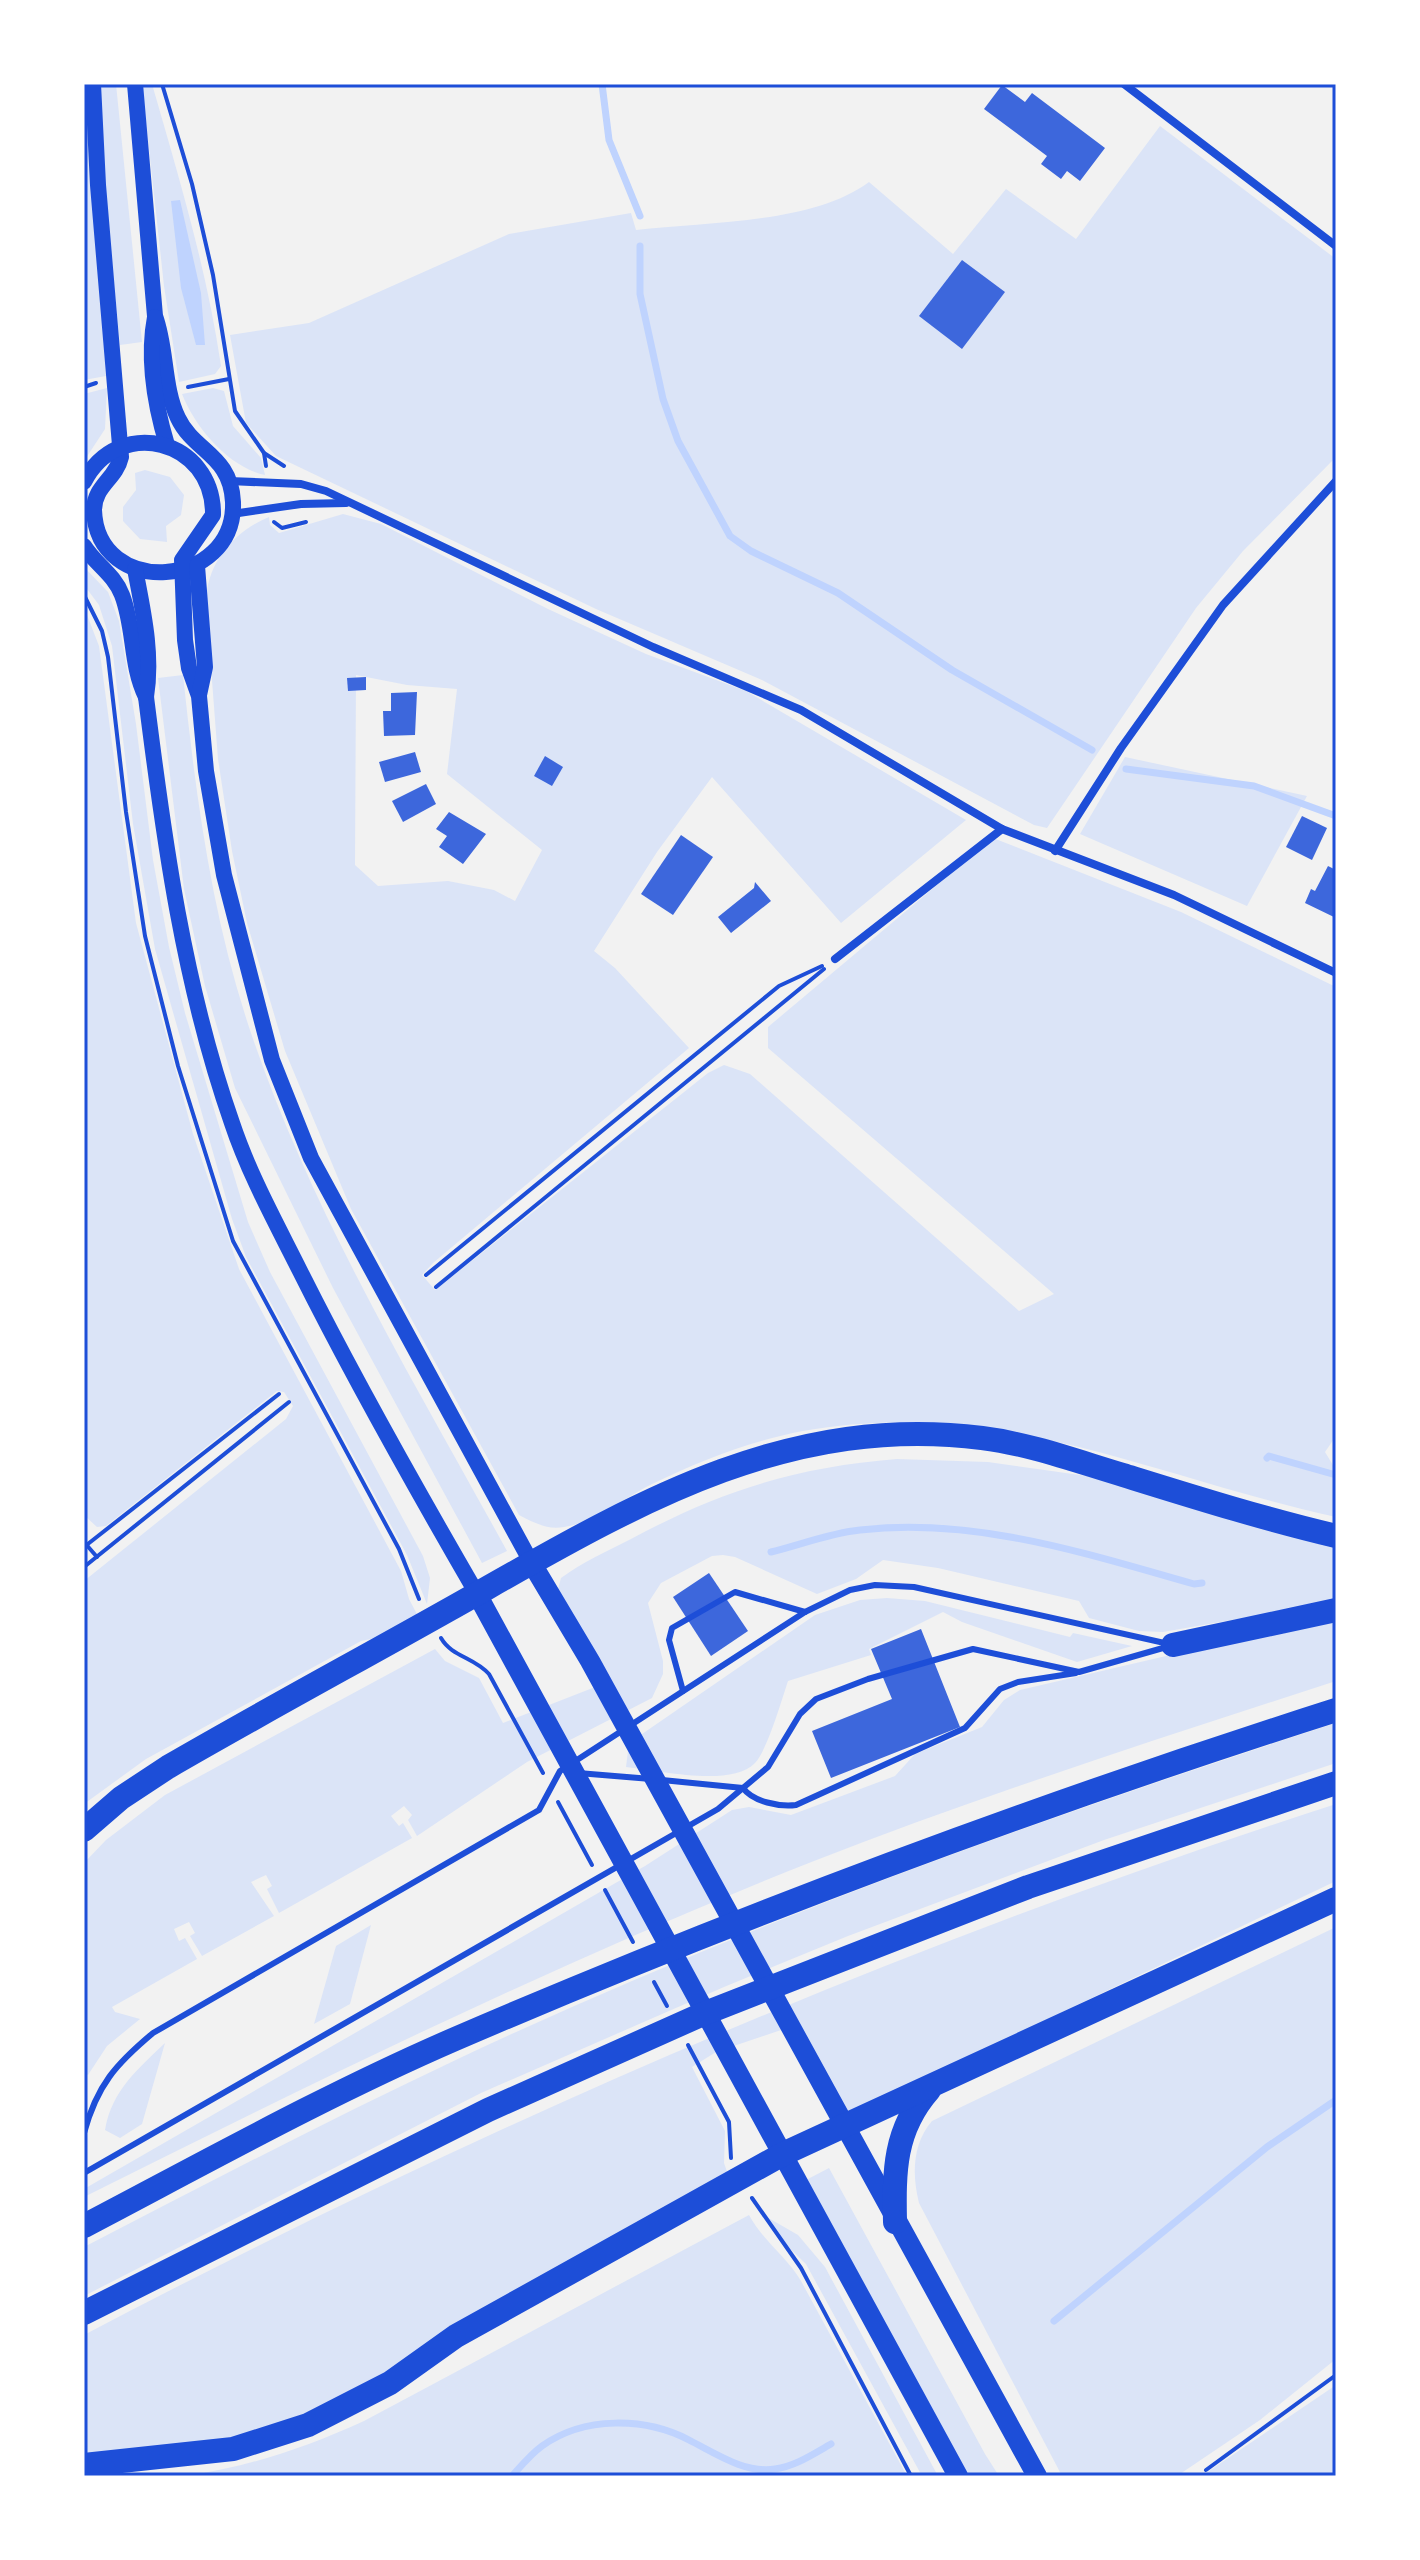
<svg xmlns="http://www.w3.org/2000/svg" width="1420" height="2560" viewBox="0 0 1420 2560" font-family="'Sofia Sans Condensed',sans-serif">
  <rect width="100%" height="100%" fill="#f2f2f2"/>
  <g fill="#dbe4f7" fill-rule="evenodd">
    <path d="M84 84 106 376 84 380Z"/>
    <path d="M100 84H116L142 342 120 345 104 179Z"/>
    <path d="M142 84H152C179 178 207 270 221 366L215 374 179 382 164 286Z"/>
    <path d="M1160 126 1336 259V457L1243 551 1196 608 1047 828 1034 825 762 680 596 609 276 456 246 423 230 335 309 323 509 234 631 213 636 230C705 222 813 224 869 182L953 254 1006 189 1076 239Z"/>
    <path d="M107 388 105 429 84 461V394Z"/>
    <path d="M213 388 224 391 233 426 261 458 265 475C228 467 195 427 182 394Z"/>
    <path d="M145 470 170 477 184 495 181 515 166 526 167 542 140 539 123 521V507L136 490 135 473Z"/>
    <path d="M343 514 381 524 548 609 646 654 746 691 966 820 841 923 712 777 657 852 594 951 615 968 689 1048 433 1263 422 1275 435 1290 708 1073 724 1065 750 1074 1019 1311 1054 1294 768 1048V1027L993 838 1181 912 1336 987V1436L1325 1452 1336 1470V1517C1153 1477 997 1396 803 1431 750 1441 699 1461 650 1485 623 1499 593 1523 564 1527 546 1530 533 1522 519 1515L351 1209 285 1051 247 923 232 851 218 759 206 602C207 563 233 532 269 517L270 525 279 533ZM356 675 407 685 457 689 447 774 542 850 515 901 494 890 448 881 378 886 355 865Z"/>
    <path d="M84 567 108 592 119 621 136 724 153 860 169 947 185 1013 248 1222 270 1272 423 1556 430 1578 427 1604 407 1555 246 1257 232 1219 155 949 133 824 112 646 99 605 84 585Z"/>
    <path d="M84 607 99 646 136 923 193 1134 239 1269 401 1571 409 1599 419 1618 394 1634 361 1641 146 1759 84 1804V1581L286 1419 293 1406 284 1392 277 1391 106 1526 97 1527 84 1515Z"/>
    <path d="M183 675C196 798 212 919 252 1036 314 1218 415 1383 507 1551L482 1563 333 1288 235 1088 205 986 184 889 158 678Z"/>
    <path d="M1125 757 1307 796 1247 906 1080 834Z"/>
    <path d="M897 1459 988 1462 1094 1477 1336 1543V1602L1163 1632 1139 1631 1089 1618 1079 1601 938 1568 883 1560 856 1579 817 1594 735 1557 723 1555 712 1556 661 1583 648 1603 663 1661V1674L652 1698 527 1762 417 1836 408 1820 412 1815 404 1806 391 1816 399 1826 403 1823 412 1838 279 1913 267 1889 272 1886 266 1875 251 1882 274 1916 202 1956 190 1936 195 1933 189 1922 174 1929 179 1941 185 1938 197 1959 112 2007 115 2012 140 2019 107 2046 88 2075 84 2073V1863L106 1840 165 1795 435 1649 445 1661 479 1678 503 1723 608 1682 558 1589 561 1578C583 1562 607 1551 631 1539 720 1491 796 1467 897 1459Z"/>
    <path d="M887 1598 925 1601 1070 1637 1073 1633 1132 1646 1077 1662 962 1622 943 1612 869 1649 871 1655 788 1681C782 1699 767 1751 755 1763 731 1788 658 1770 626 1767L629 1743 815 1615 860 1600Z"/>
    <path d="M1336 1621V1681C1161 1738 986 1794 814 1861 565 1959 324 2077 84 2197V2189L645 1866 732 1810 749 1807 791 1815 895 1776 915 1754 982 1727 1004 1700 1020 1690 1252 1636Z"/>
    <path d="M1336 1723V1763L1104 1840 848 1936 724 1987 481 2093 84 2296V2247C209 2182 335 2117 462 2057 745 1924 1040 1819 1336 1723Z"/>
    <path d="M1336 1804V1881L845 2116 796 2025 716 2052 692 2067 725 2131 724 2163 730 2180 336 2402 238 2438 84 2458V2335C487 2123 903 1944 1336 1804Z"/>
    <path d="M371 1925 350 2004 314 2024 336 1946Z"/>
    <path d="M1336 1927V2359L1260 2420 1177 2476H1062L919 2203C912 2175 912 2144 932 2121Z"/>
    <path d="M165 2043 142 2124 120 2138 105 2130C112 2090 138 2069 165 2043Z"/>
    <path d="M829 2168 985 2454 999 2476H967L806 2180Z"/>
    <path d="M749 2215C763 2241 786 2256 801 2281L907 2476H187C250 2466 305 2448 364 2421Z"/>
    <path d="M765 2216 798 2235 825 2267 938 2476H922L806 2264 776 2235Z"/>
    <path d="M1336 2385V2476H1202L1209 2471Z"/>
  </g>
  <path fill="#bfd3fe" d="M180 200 201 293 205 345H196L181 288 171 201Z"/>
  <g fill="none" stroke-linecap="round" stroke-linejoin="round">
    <g stroke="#bfd3fe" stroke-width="7">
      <path d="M602 84 609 140 640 216"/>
      <path d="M640 246V294L663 399 678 441 730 536 751 551 838 593 952 670 1092 750"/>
      <path d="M1126 769 1254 786 1336 816"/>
      <path d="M1267 1458 1269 1456 1336 1475"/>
      <path d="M771 1552C800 1545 830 1533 860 1530 975 1517 1084 1553 1194 1584L1202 1583"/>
      <path d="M1054 2321 1267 2147 1336 2100"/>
      <path d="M512 2476C521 2466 531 2454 542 2446 584 2416 645 2417 689 2440 715 2453 745 2474 775 2469 796 2466 813 2454 831 2444"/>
    </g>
  </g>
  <g fill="#3d67dc">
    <path d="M1002 85 1025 102 1032 93 1105 148 1080 181 1067 171 1061 179 1041 164 1047 156 984 109Z"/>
    <path d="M962 260 1005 292 962 349 919 316Z"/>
    <path d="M366 677V690L348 691 347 678Z"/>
    <path d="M417 692 415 735 384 736 383 711H391V693Z"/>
    <path d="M415 752 421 772 385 782 379 762Z"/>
    <path d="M545 756 563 767 552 786 534 776Z"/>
    <path d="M426 784 436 804 403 822 392 801Z"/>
    <path d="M449 812 486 834 463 864 439 847 447 836 436 829Z"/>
    <path d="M1302 816 1327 828 1312 860 1286 847Z"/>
    <path d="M681 835 713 857 673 915 641 894Z"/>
    <path d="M1328 866 1336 870V918L1305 903 1311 889 1315 891Z"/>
    <path d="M755 882 771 901 731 933 718 917 754 888Z"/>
    <path d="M709 1573 748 1631 711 1656 673 1597Z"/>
    <path d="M921 1629 960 1727 831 1778 812 1731 892 1699 871 1649Z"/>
  </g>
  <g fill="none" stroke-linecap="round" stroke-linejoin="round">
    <g stroke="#1d4ed8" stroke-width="4">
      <path d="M162 84 192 184 213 275 235 411 264 453 284 466"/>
      <path d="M84 387 96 383"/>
      <path d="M188 387 229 379"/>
      <path d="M264 453 266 466"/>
      <path d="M274 522 282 528 306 522"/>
      <path d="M84 595 102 631 108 657 126 812 145 936 178 1066 233 1241 399 1549 419 1599"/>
      <path d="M426 1275 779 986 822 966"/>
      <path d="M436 1287 824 969"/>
      <path d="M84 1542 97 1557"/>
      <path d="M84 1547 279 1394"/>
      <path d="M84 1567 289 1402"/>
      <path d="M441 1638C452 1657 474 1657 489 1674L543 1773"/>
      <path d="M558 1802 592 1865"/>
      <path d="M605 1890 633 1942"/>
      <path d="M654 1982 667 2006"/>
      <path d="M688 2045 729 2122 731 2158"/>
      <path d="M752 2198 801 2268 911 2476"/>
      <path d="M1206 2470 1336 2375"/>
    </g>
    <g stroke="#1d4ed8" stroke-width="6">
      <path d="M683 1691 669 1640 672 1628 735 1592 805 1612"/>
      <path d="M578 1773 651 1779"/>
      <path d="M662 1780 743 1788C753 1802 780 1807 796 1805L965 1728 1000 1689 1018 1682 1076 1673"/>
      <path d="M84 2133C97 2085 116 2064 153 2033L539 1810 560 1771 805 1612 850 1590 875 1585 914 1587 1169 1644"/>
      <path d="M84 2173 718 1809 768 1767 800 1714 816 1699 868 1679 973 1649 1079 1672 1170 1646"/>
    </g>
    <g stroke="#1d4ed8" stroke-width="8">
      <path d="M1124 84 1336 246"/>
      <path d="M229 481 301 484 326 491 653 647 801 710 1002 829 1174 895 1336 973"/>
      <path d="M232 514 301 504 346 503"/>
      <path d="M1055 851 1121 748 1223 605 1336 481"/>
      <path d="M835 959 1002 829"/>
    </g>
    <g stroke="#1d4ed8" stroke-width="16">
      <path d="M93 84 98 185 121 457C116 479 94 486 94 510 97 599 236 589 233 502 231 455 194 452 178 418 163 387 167 349 155 316L135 84"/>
      <path d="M155 317C147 359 155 405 167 445"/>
      <path d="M84 482C118 415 214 439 213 515L182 560 185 640 189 668 199 696 206 771 224 875 272 1060 311 1158 531 1562"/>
      <path d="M84 546C95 564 114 574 122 595 135 629 130 664 146 697"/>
      <path d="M197 566 205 667 199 695"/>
      <path d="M135 569C143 611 153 654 146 697 164 841 184 986 232 1123 249 1174 276 1223 300 1271 355 1381 415 1487 477 1594"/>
    </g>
    <g stroke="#1d4ed8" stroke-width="20">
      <path d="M531 1562 590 1661 1037 2476"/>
      <path d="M477 1594 958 2476"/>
    </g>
    <g stroke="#1d4ed8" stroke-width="24">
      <path d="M1173 1645 1336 1610"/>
      <path d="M84 1830 121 1798 168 1767C261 1713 356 1662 450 1609 619 1514 778 1412 982 1438 1030 1444 1076 1461 1123 1475 1194 1497 1264 1519 1336 1536"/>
      <path d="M895 2222C894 2171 894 2130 929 2090"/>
      <path d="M84 2226C206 2162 328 2094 455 2039 743 1915 1038 1805 1336 1710"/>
      <path d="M84 2313 488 2110 703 2014 1028 1887 1336 1783"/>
      <path d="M84 2465 233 2449 308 2425 390 2383 456 2336 783 2154 1336 1899"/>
    </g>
  </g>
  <rect width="1420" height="2560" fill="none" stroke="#ffffff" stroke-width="172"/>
  <rect x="86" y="86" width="1248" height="2388" fill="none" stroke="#1d4ed8" stroke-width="3"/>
</svg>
